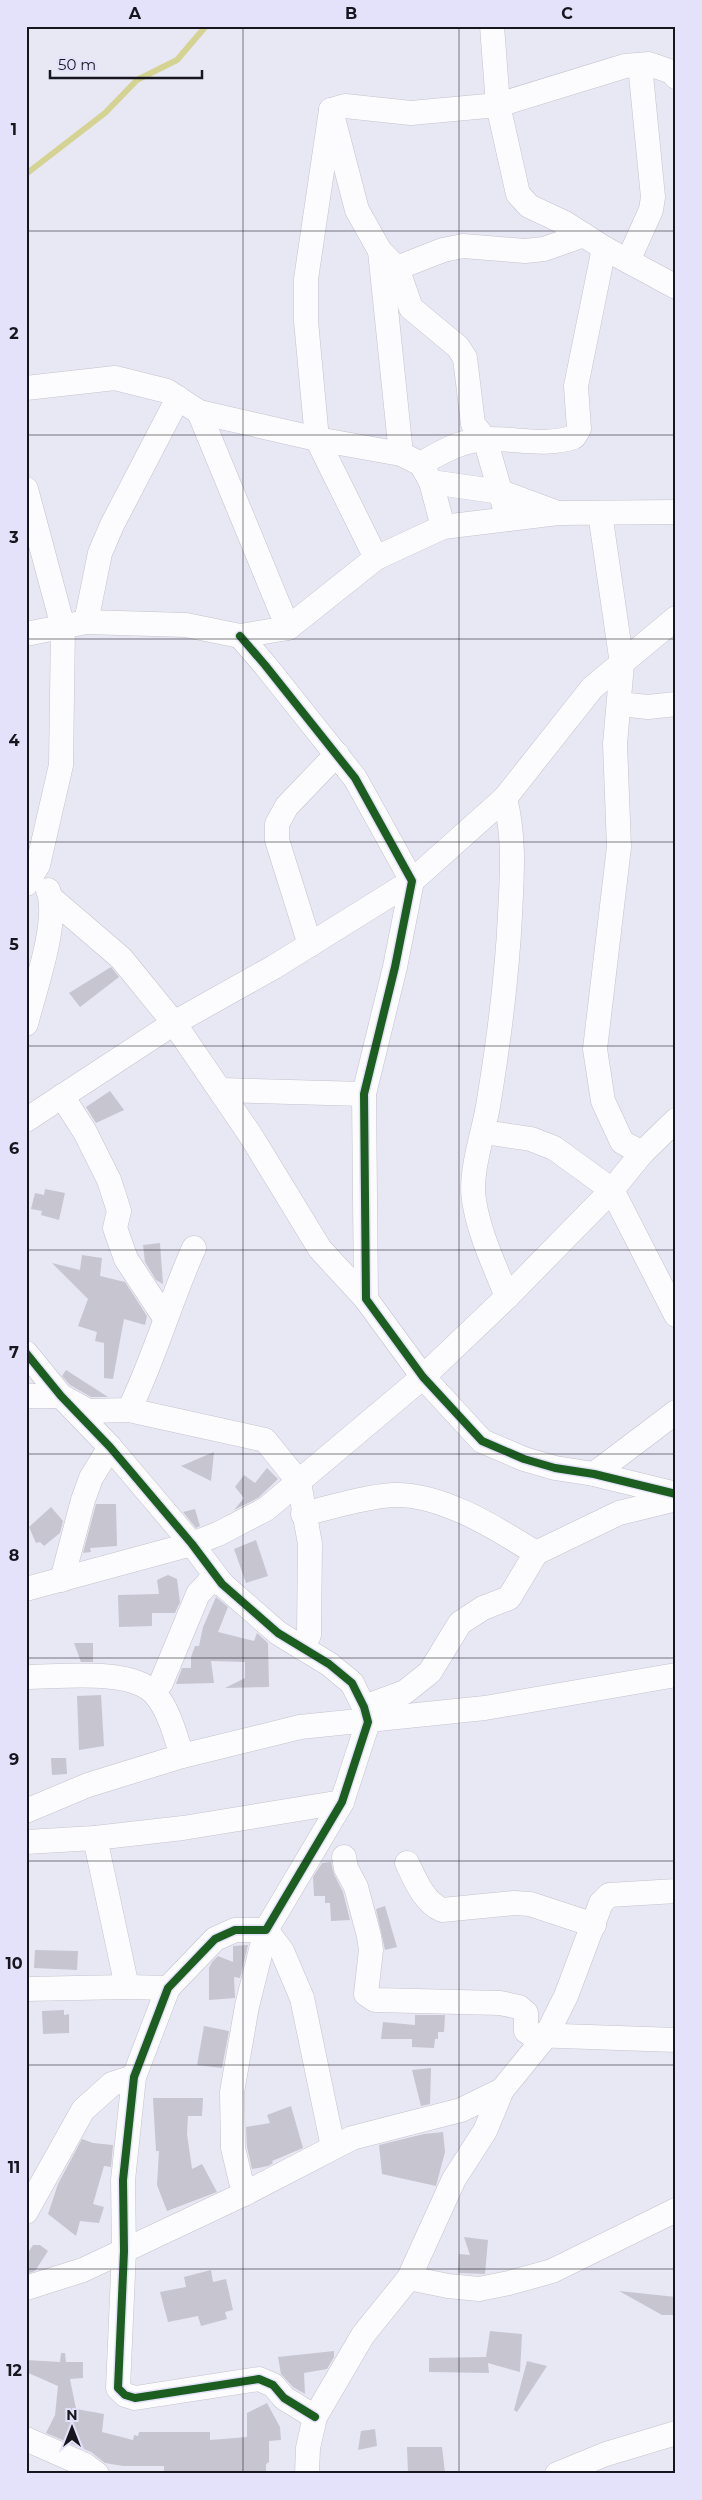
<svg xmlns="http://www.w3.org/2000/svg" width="702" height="2500" viewBox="0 0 702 2500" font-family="Montserrat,sans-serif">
  <rect width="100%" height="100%" fill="#e8e7f4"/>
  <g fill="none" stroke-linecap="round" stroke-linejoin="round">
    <path stroke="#d4d391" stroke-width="6" d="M26 174 105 113 137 80 177 60 206 26"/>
  </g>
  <g fill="#c7c5d0">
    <path d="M111 967 119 977 80 1007 69 993Z"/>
    <path d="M110 1091 124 1110 96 1123 86 1107Z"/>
    <path d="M45 1189 65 1193 59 1220 41 1215 42 1211 31 1209 35 1193 44 1195Z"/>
    <path d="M160 1243 163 1284 156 1280 145 1262 143 1245Z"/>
    <path d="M82 1255 102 1258 100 1276 125 1282 147 1316 145 1325 124 1319 113 1379 104 1378V1343L95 1341 97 1332 78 1326 88 1299 52 1263 80 1270Z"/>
    <path d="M66 1370 108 1397H91L70 1385 62 1376Z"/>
    <path d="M214 1452 211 1481 181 1466Z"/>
    <path d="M267 1468 278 1479 258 1498 234 1510 244 1498 235 1487 244 1475 255 1483Z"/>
    <path d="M96 1504H116L117 1546 90 1548 91 1552 83 1553Z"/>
    <path d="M51 1507 63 1521 60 1533 44 1546 40 1542 36 1543 29 1527Z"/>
    <path d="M195 1509 200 1526 196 1528 183 1512Z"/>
    <path d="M256 1540 268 1576 246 1583 234 1549Z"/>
    <path d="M168 1575 177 1579 180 1602 175 1613H152V1626L119 1627 118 1595 159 1594 157 1580Z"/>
    <path d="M216 1597 228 1607 218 1632 254 1641 257 1633 268 1643 269 1687 225 1688 245 1678V1662L211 1661 214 1683 176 1684 182 1668H191V1657L195 1646H199L203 1627Z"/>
    <path d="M74 1643H93V1662H81Z"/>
    <path d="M101 1695 104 1746 79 1750 77 1696Z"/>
    <path d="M51 1758H66L67 1774 52 1775Z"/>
    <path d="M331 1862 334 1874 343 1892 350 1920 331 1921 330 1903H325V1896H314L313 1877 322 1863Z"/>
    <path d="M385 1906 397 1947 385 1950 376 1909Z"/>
    <path d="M248 1945 240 1978 234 1977 235 1998 209 2000V1968L212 1962 218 1956 233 1962V1965V1946Z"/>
    <path d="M35 1950 78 1951 77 1970 34 1968Z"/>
    <path d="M64 2010V2015L69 2014V2033L43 2034 42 2011Z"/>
    <path d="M415 2015H445L444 2032H438V2039H435L434 2048 412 2047V2039H381L383 2022 415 2025Z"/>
    <path d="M204 2026 229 2031 222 2068 197 2065Z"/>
    <path d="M431 2068 430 2104 421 2106 412 2070Z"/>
    <path d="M153 2098H203L202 2116H188L187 2134 192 2169 202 2164 217 2192 167 2211 157 2185 159 2151H156Z"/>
    <path d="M291 2106 303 2148 272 2161 273 2163 268 2166 252 2169 247 2147 246 2127 270 2123 267 2115Z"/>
    <path d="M443 2132 445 2152 436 2186 382 2174 379 2145 424 2134Z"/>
    <path d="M82 2139 93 2143 113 2145 111 2167 104 2166 93 2204 104 2207 99 2223 80 2221 76 2236 48 2214 58 2184Z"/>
    <path d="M464 2237 488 2240 485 2274 458 2273 459 2254 470 2255Z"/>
    <path d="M33 2245H40L48 2251 35 2271 26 2274V2256Z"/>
    <path d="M211 2270 213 2282 226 2279 233 2310 225 2312 227 2319 201 2326 198 2316 168 2322 160 2292 186 2287 184 2277Z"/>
    <path d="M619 2291 676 2297V2315H662Z"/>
    <path d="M490 2331 522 2334 520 2372 488 2363 489 2373 429 2372V2358L486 2357Z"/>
    <path d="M334 2351V2357L327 2369 304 2373 305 2394 293 2387 281 2374 278 2357Z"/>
    <path d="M61 2353H65L66 2362H83V2378L70 2379 76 2409 104 2414 102 2432 133 2440 134 2435 138 2436 139 2432H210V2440L247 2437V2413L267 2403 280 2427 281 2440 269 2441V2462L266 2464V2474H196L164 2471V2466H123L105 2463 91 2452 46 2433 55 2415 58 2386 26 2372V2360L60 2362Z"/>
    <path d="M527 2361 547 2366 517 2412 514 2410Z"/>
    <path d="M375 2429 377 2446 358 2450 361 2431Z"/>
    <path d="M407 2447H442L445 2473 408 2474Z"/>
  </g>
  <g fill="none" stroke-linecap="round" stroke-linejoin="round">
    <g stroke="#c4c3cd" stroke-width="25">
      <g id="minor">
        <path d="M492 26 498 105 518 194 529 206 565 223 604 248 676 287"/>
        <path d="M331 110 306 279V321L317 439 376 558"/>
        <path d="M331 110 345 106 411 113 498 105 625 66 649 64 672 72 676 77"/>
        <path d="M334 122 357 210 380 251 397 268 411 308 458 347 465 358 473 424 485 439 508 519"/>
        <path d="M380 251 401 454"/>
        <path d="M628 261 651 210 653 197 640 65"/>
        <path d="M397 268 443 250 463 246 525 251 544 249 584 235"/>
        <path d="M26 388 115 378 167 391 199 412 288 628"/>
        <path d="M199 412 317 439 401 454 421 464 431 482 443 527"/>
        <path d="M421 464C441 452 462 440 486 439 516 438 544 447 574 437L579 429 576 386 604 248"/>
        <path d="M431 482 501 492 555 512"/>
        <path d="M26 489 63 627 61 765 38 865 26 884"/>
        <path d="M600 513 622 664 615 744 619 847 595 1049 603 1101 622 1142 642 1153"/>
        <path d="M86 622 100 553 112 525 178 398"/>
        <path d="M26 634 86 622 186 625 240 636 288 628 376 558 443 527 558 513 676 512"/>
        <path d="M240 636 265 665 355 778 412 881 395 967 364 1094 366 1299 423 1377 482 1441 524 1459 555 1468 594 1474 676 1494"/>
        <path d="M619 704 648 707 676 704"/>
        <path d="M505 798C515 840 512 873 510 915 507 977 499 1039 489 1100 485 1130 469 1171 474 1200 479 1234 495 1266 507 1297"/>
        <path d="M51 898 121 958 174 1023 251 1136 320 1249 366 1299"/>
        <path d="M310 945 277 840V824L287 806 337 754"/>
        <path d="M26 1024C34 991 60 920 48 890"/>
        <path d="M221 1090 364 1094"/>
        <path d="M62 1096 85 1132 109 1180 119 1211 115 1228 126 1259 165 1318"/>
        <path d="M26 1120 174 1023 274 967 412 881 505 798 592 688 676 618"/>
        <path d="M484 1132 531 1139 554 1148 612 1190 676 1315"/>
        <path d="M26 1353 61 1396 110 1447 192 1544 222 1584 278 1633 329 1664 352 1683 364 1707 368 1722 342 1802 266 1930H235L215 1939 168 1988 134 2077 123 2180 124 2251 118 2388 125 2395 135 2398 259 2379 273 2385 284 2398 315 2417"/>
        <path d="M26 1396H61L88 1411 129 1410 265 1440 299 1482 310 1544 309 1635 302 1648"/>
        <path d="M129 1410C155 1357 170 1301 194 1248"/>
        <path d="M594 1474 676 1412"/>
        <path d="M303 1514C332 1507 363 1497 393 1495 441 1493 496 1528 536 1553"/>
        <path d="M62 1580 83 1500 91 1478 110 1447"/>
        <path d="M26 1589 192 1544 218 1534 266 1509 423 1377 507 1297 612 1190 642 1153 676 1120"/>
        <path d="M26 1677C60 1677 130 1668 154 1693 169 1709 175 1735 182 1756"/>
        <path d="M154 1692 161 1683 198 1594 210 1581 222 1584"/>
        <path d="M364 1707 405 1692 430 1672 460 1623 483 1608 509 1598 536 1553 619 1513 676 1499"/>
        <path d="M26 1811 88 1785 182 1756 300 1727 485 1708 676 1675"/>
        <path d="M95 1838 127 1987"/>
        <path d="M26 1842 95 1838 183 1828 342 1802"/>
        <path d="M344 1857 346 1868 356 1887 369 1936 371 1950 366 1994 375 2000 500 2003 519 2007 526 2013V2031L532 2035 676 2040"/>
        <path d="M407 1863C416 1881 423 1901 442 1910L514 1903 530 1904 594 1925"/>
        <path d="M266 1930 282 1951 302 1998 333 2147"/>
        <path d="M26 1989 127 1987 168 1988"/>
        <path d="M244 2194 233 2148 232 2092 247 2006 266 1930"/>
        <path d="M26 2212 83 2110 112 2084 134 2077"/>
        <path d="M409 2278 448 2286 479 2289 509 2283 552 2271 676 2210"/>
        <path d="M26 2288 83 2270 244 2194 352 2138 461 2110 502 2090 546 2036 566 1996 601 1903 609 1895 676 1891"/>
        <path d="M26 2439 85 2465 97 2474"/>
        <path d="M307 2474 308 2448 315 2417 363 2335 409 2278 454 2179 485 2131 502 2090"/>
        <path d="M557 2474 606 2454 676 2433"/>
      </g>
    </g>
    <use href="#minor" stroke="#fcfbfd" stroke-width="24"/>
    <g stroke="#e4e1fa" stroke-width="11">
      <g id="cycleway">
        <path d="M240 636 265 665 355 778 412 881 395 967 364 1094 366 1299 423 1377 482 1441 524 1459 555 1468 594 1474 676 1494"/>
        <path d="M26 1353 61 1396 110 1447 192 1544 222 1584 278 1633 329 1664 352 1683 364 1707 368 1722 342 1802 266 1930H235L215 1939 168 1988 134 2077 123 2180 124 2251 118 2388 125 2395 135 2398 259 2379 273 2385 284 2398 315 2417"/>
      </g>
    </g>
    <use href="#cycleway" stroke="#1b5e20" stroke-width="8"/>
  </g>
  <path fill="none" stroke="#17161e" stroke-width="1" stroke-opacity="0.55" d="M243 26V2474M459 26V2474M26 231H676M26 435H676M26 639H676M26 842H676M26 1046H676M26 1250H676M26 1454H676M26 1658H676M26 1861H676M26 2065H676M26 2269H676"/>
  <rect width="702" height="2500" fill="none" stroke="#e4e1fa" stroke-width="55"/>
  <g transform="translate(72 2428)" stroke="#e4e1fa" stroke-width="4" paint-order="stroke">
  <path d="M0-4L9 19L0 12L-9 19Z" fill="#17161e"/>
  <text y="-8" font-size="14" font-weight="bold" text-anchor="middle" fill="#17161e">N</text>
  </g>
  <path d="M50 70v8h152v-8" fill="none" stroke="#17161e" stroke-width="2.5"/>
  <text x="58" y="70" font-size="15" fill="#17161e" stroke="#e4e1fa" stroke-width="4" paint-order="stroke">50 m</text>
  <rect x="28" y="28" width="646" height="2444" fill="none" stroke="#17161e" stroke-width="2"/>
  <g font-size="16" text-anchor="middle" font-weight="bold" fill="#17161e">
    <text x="135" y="19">A</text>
    <text x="351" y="19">B</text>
    <text x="567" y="19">C</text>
    <text x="14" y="135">1</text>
    <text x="14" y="339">2</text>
    <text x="14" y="543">3</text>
    <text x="14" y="746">4</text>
    <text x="14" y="950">5</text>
    <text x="14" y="1154">6</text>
    <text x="14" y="1358">7</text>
    <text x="14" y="1561">8</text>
    <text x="14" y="1765">9</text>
    <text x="14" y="1969">10</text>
    <text x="14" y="2173">11</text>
    <text x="14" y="2376">12</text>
  </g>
</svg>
